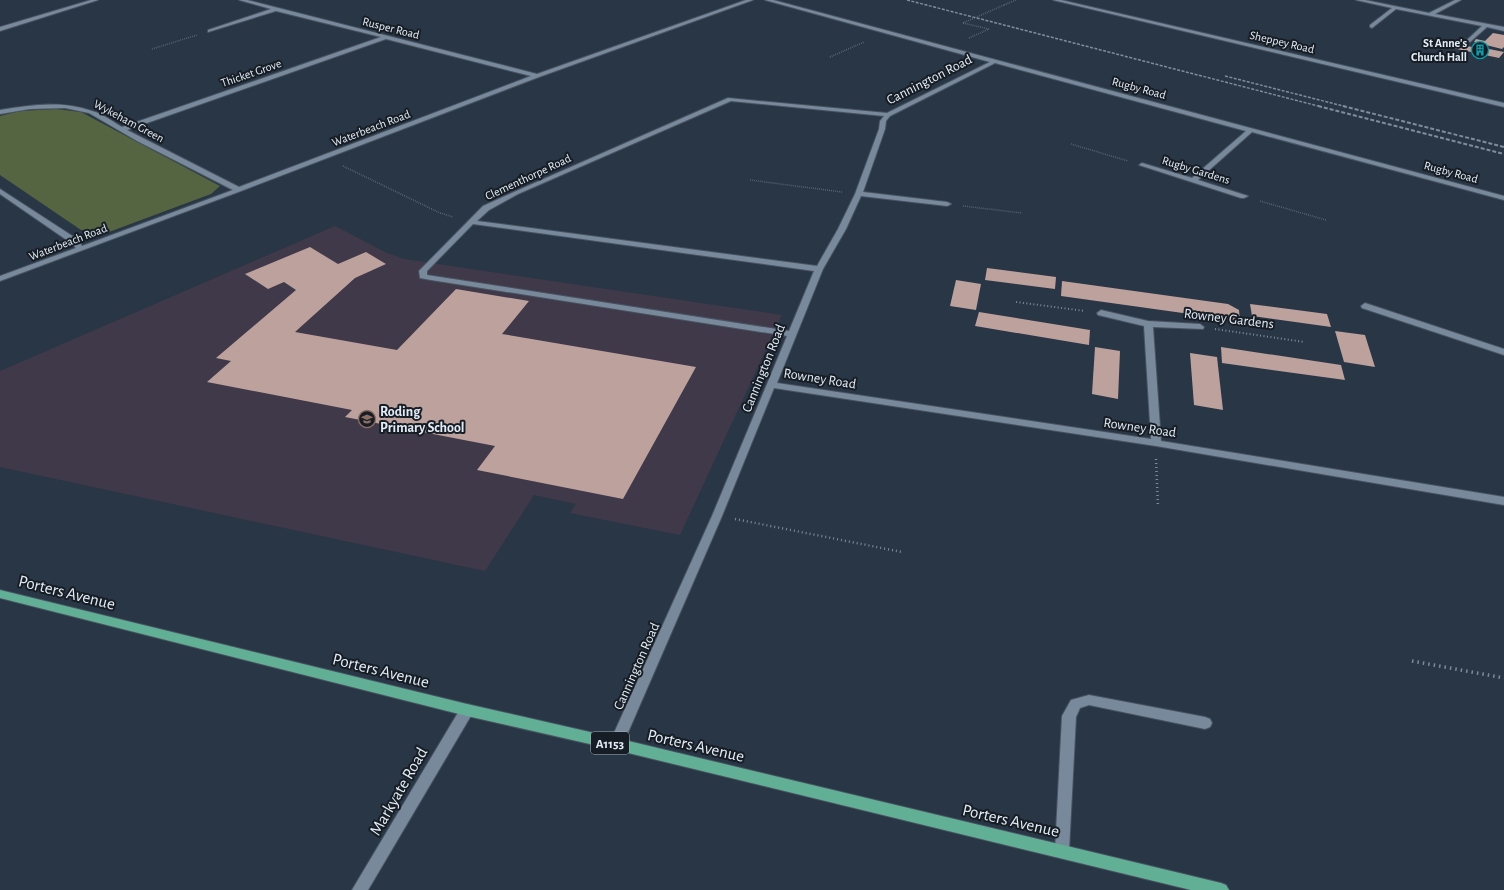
<svg xmlns="http://www.w3.org/2000/svg" width="1504" height="890" viewBox="0 0 1504 890" font-family="'Alegreya Sans',sans-serif">
  <rect width="100%" height="100%" fill="#293646"/>
  <path fill="#403949" d="M335 226 387 253 404 259 782 315 680 535 570 513 576 504 534 495 485 571 0 467V371Z"/>
  <path fill="#556541" d="M56 109 81 112 220 186 211 194 109 232 98 233 81 230 0 175V116L20 111Z"/>
  <g fill="#bda19d">
    <path d="M1493 33 1504 35V47L1502 49 1474 42 1476 39 1485 41Z"/>
    <path d="M1457 44 1482 49 1484 48 1504 52 1499 58 1452 48Z"/>
    <path d="M310 247 338 264 366 252 386 264 355 278 295 332 397 350 456 289 529 301 502 334 696 367 623 499 477 470 495 446 345 417 352 410 207 382 231 361 216 358 296 290 284 282 268 289 245 274Z"/>
    <path d="M987 268 1056 277 1055 289 985 280Z"/>
    <path d="M956 280 981 284 976 310 950 306Z"/>
    <path d="M1062 281 1228 304 1239 310 1240 321 1061 296Z"/>
    <path d="M1250 304 1327 314 1331 327 1252 316Z"/>
    <path d="M979 312 1090 330 1089 345 975 326Z"/>
    <path d="M1335 331 1365 335 1375 367 1344 362Z"/>
    <path d="M1095 347 1120 351 1118 399 1092 394Z"/>
    <path d="M1221 347 1341 365 1345 380 1222 363Z"/>
    <path d="M1190 353 1217 357 1223 410 1194 405Z"/>
  </g>
  <g fill="none" stroke-linecap="round" stroke-linejoin="round">
    <g stroke="#485361" stroke-width="2">
      <g id="minor">
        <path d="M91 0H98L0 31V27Z"/>
        <path d="M239 0H247L537 74 746 0H753L539 77 241 191 0 281V276L76 248 71 243 0 194V189L77 239 82 246 233 190 137 141 89 113 65 108 30 109 0 114V110C30 105 62 100 92 111 103 114 113 122 122 127L381 37 276 11 208 32V30L271 9ZM386 39 531 76 239 187 127 130Z"/>
        <path d="M765 0H773L1504 196V200L1252 132 1198 180 1248 196 1244 198H1241L1139 165 1142 163 1192 178 1246 131 995 63 890 116 886 121 885 129 863 192 947 202 951 204 947 206 861 196 846 229 823 269 777 383 1151 439 1144 326 1098 315 1097 313 1101 310 1148 321 1200 324 1204 327 1203 329 1153 327 1161 441 1504 497V505L1156 446 774 388 722 516 623 744 621 748 616 750 611 748 609 744 712 516 787 336 431 280 420 278 419 271 483 206 514 192 728 98 887 113 990 62ZM731 101 884 116 880 121 879 129 855 194 838 229 817 266 477 221 489 210 518 194ZM473 224 814 271 789 331 427 275V271Z"/>
        <path d="M1053 0H1061L1504 103V107Z"/>
        <path d="M1356 0H1365L1429 13 1455 0H1461L1435 14 1504 27V31L1487 27 1470 42 1467 40 1468 39 1482 26 1396 9 1372 28 1370 27V25L1392 8Z"/>
        <path d="M1365 303 1504 349V355L1362 308 1361 306Z"/>
        <path d="M1089 695 1205 717 1210 719 1212 723 1210 727 1205 729 1089 705 1080 708 1076 717 1069 851 1067 856 1062 858 1057 856 1055 851 1062 716 1071 700Z"/>
        <path d="M467 704 472 706 474 710 472 714 368 890H352L462 706Z"/>
      </g>
    </g>
    <g stroke="#485361" stroke-width="2">
      <path id="major" d="M0 590 467 704 616 738 1221 883 1226 885 1229 890H1191L616 750 467 716 0 598Z"/>
    </g>
    <g stroke="#808b99" stroke-width="1.5" stroke-dasharray="0.5 1.5" stroke-linecap="butt">
      <path d="M1004 5 1016 0"/>
      <path d="M963 23 989 29 969 38"/>
      <path d="M152 49 197 35"/>
      <path d="M830 57 864 42"/>
      <path d="M1071 144 1128 161"/>
      <path d="M343 166 440 213 453 217"/>
      <path d="M750 180 842 192"/>
      <path d="M1260 201 1326 220"/>
      <path d="M963 206 1022 213"/>
    </g>
    <g stroke="#808b99" stroke-width="2" stroke-dasharray="1 2.5" stroke-linecap="butt">
      <path d="M1016 302 1085 311"/>
      <path d="M1215 329 1305 342"/>
    </g>
    <g stroke="#808b99" stroke-width="2.5" stroke-dasharray="1 3" stroke-linecap="butt">
      <path d="M1156 459 1158 507"/>
      <path d="M735 519 902 552"/>
    </g>
    <path stroke="#808b99" stroke-width="3.5" stroke-dasharray="1.5 4" stroke-linecap="butt" d="M1412 661 1504 678"/>
    <use href="#minor" fill="#79899c" fill-rule="evenodd"/>
    <use href="#major" fill="#61af95" fill-rule="evenodd"/>
    <g stroke="#818c9a" stroke-width="1.5" stroke-dasharray="3 1.5" stroke-linecap="butt">
      <path d="M907 0 1322 107"/>
      <path d="M1225 76 1347 107"/>
    </g>
    <g stroke="#818c9a" stroke-width="2" stroke-dasharray="4 2" stroke-linecap="butt">
      <path d="M1318 106 1504 154"/>
      <path d="M1343 106 1504 147"/>
    </g>
    <path stroke="#808b99" stroke-width="1.5" stroke-dasharray="0.5 1.5" stroke-linecap="butt" d="M963 23 1004 5"/>
  </g>
  <defs>
    <g id="building-ring" transform="scale(0.9)"><circle r="9.5" fill="#171d24" stroke="#0f9aa8" stroke-width="1.5"/><path d="M-4-6H4V6H1V3H-1V6H-4ZM-2.5-4.3h1.7v1.8h-1.7ZM.8-4.3h1.7v1.8H.8ZM-2.5-1h1.7V.8h-1.7ZM.8-1h1.7V.8H.8Z" fill="#0f9aa8"/></g>
    <g id="school-ring" transform="scale(0.9)"><circle r="9.5" fill="#171d24" stroke="#8d6e63" stroke-width="1.5"/><path d="M0-5L7-2L0 1L-7-2ZM-4 1L0 2.5L4 1V4Q0 6-4 4Z" fill="#8d6e63"/></g>
  </defs>
  <g fill-rule="evenodd">
    <use href="#building-ring" x="1480" y="50"/>
    <use href="#school-ring" x="367" y="419"/>
  </g>
  <g text-anchor="middle" stroke-width="4" stroke-linejoin="round" paint-order="stroke">
    <g font-size="12" fill="#e3ecf7" stroke="#171d24">
      <text transform="translate(391 28) rotate(14)" y="4">Rusper Road</text>
      <text transform="translate(1282 42) rotate(13)" y="4">Sheppey Road</text>
      <text transform="translate(251 73) rotate(-19)" y="4">Thicket Grove</text>
      <text transform="translate(1139 88) rotate(15)" y="4">Rugby Road</text>
      <text transform="translate(129 121) rotate(28)" y="4">Wykeham Green</text>
      <text transform="translate(371 128) rotate(-21)" y="4">Waterbeach Road</text>
      <text transform="translate(1196 170) rotate(17)" y="4">Rugby Gardens</text>
      <text transform="translate(1451 172) rotate(15)" y="4">Rugby Road</text>
      <text transform="translate(528 177) rotate(-25)" y="4">Clementhorpe Road</text>
      <text transform="translate(68 242) rotate(-21)" y="4">Waterbeach Road</text>
    </g>
    <g font-size="12" font-weight="bold" fill="#e3ecf7" stroke="#171d24" text-anchor="end">
      <text x="1467" y="47">St Anne's<tspan x="1467" dy="14">Church Hall</tspan></text>
    </g>
    <rect fill="#171d24" stroke="#a6aeb8" stroke-width="1" x="591" y="732" width="38" height="22" rx="3"/>
    <g font-size="13" font-weight="bold" fill="#e3ecf7">
      <text x="610" y="748">A1153</text>
    </g>
    <g font-size="14" fill="#e3ecf7" stroke="#171d24">
      <text transform="translate(929 79) rotate(-27)" y="5">Cannington Road</text>
      <text transform="translate(1229 318) rotate(7)" y="5">Rowney Gardens</text>
      <text transform="translate(763 368) rotate(-68)" y="5">Cannington Road</text>
      <text transform="translate(820 378) rotate(9)" y="5">Rowney Road</text>
      <text transform="translate(1140 427) rotate(8)" y="5">Rowney Road</text>
      <text transform="translate(636 666) rotate(-66)" y="5">Cannington Road</text>
    </g>
    <g font-size="14" font-weight="bold" fill="#e3ecf7" stroke="#171d24" text-anchor="start">
      <text x="380" y="416">Roding<tspan x="380" dy="16">Primary School</tspan></text>
    </g>
    <g font-size="17" fill="#e3ecf7" stroke="#171d24">
      <text transform="translate(67 592) rotate(14)" y="6">Porters Avenue</text>
      <text transform="translate(381 670) rotate(14)" y="6">Porters Avenue</text>
      <text transform="translate(696 745) rotate(13)" y="6">Porters Avenue</text>
      <text transform="translate(398 791) rotate(-60)" y="6">Markyate Road</text>
      <text transform="translate(1011 820) rotate(13)" y="6">Porters Avenue</text>
    </g>
  </g>
</svg>
